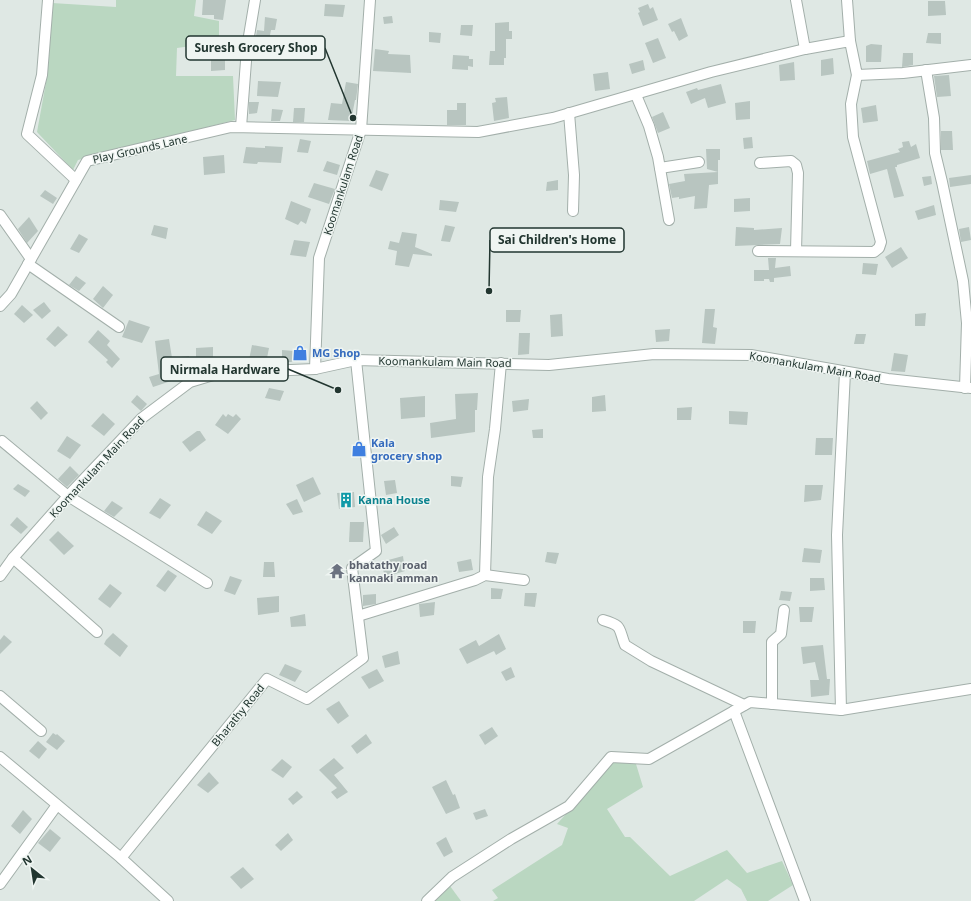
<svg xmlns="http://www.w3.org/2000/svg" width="971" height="901" viewBox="0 0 971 901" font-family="'Noto Sans',sans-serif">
  <rect width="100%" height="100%" fill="#dfe8e4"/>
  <g fill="#bad7c1">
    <path d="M116 0H196L194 16 219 21V42L177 48 176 76H233L235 120 78 160 73 170 37 132 47 77 52 3 116 7Z"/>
    <path d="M613 762 636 764 643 787 607 809 625 837H630L670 876 727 850 747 873 782 861 793 885 768 901H747L741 889 727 879 694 901H493L498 898 492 890 562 845 568 828 557 824Z"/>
    <path d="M450 886 461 901H434Z"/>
  </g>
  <g fill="#b8c5c0">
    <path d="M203 0H226L223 20 214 19V15H202Z"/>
    <path d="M928 1H945L946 15 928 16Z"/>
    <path d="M325 4 345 5 343 17 324 16Z"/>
    <path d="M648 4 650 9 653 7 658 20 643 26 638 13 640 12 638 8Z"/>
    <path d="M392 16 393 23 384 24 383 17Z"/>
    <path d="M265 17 277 19 275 30H271L268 45 255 42 257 30 264 31Z"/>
    <path d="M681 18 688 36 679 41 674 31 672 32 668 24Z"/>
    <path d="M509 22V31H512V39H506V58H504V65H489L490 51H495V23Z"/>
    <path d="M461 25H473L472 36 460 35Z"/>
    <path d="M429 32 441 33 440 43 429 42Z"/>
    <path d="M928 33H941V44L926 43Z"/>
    <path d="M658 38 666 58 653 63 645 43Z"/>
    <path d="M871 44 882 45 881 62H866V46Z"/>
    <path d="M375 49 389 51 388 54 410 55 411 73 373 71Z"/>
    <path d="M225 53V70L211 71V54Z"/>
    <path d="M903 53H913V65L902 67Z"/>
    <path d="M453 55 469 56V59H473V67L468 66V70L452 69Z"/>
    <path d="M833 58 834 74 821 76V60Z"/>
    <path d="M643 60 645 70 632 74 629 64Z"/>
    <path d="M794 62 795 80 780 81 779 65Z"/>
    <path d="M608 72 610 89 595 91 593 74Z"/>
    <path d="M949 75 951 96 937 97 934 76Z"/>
    <path d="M258 81 281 82 278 97 257 96Z"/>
    <path d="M346 82 358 84 356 100H355L351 121 328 120 331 103 342 104Z"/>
    <path d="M721 84 726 103 708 108 705 98 691 104 686 92 697 88 698 90Z"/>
    <path d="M507 97 509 118 494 121 492 103 496 102 495 98Z"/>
    <path d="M750 101V119L736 120 735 103Z"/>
    <path d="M249 102H259L257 113 249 114Z"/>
    <path d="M457 103H466V125H447V110H457Z"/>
    <path d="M876 105 878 121 863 123 861 108Z"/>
    <path d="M294 108H305L304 122H293Z"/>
    <path d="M272 109 283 110 280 121H271Z"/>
    <path d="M663 112 670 128 658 133 652 117Z"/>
    <path d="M941 131H952L953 150H941Z"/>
    <path d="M752 137 753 148 744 149 743 138Z"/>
    <path d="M300 139 311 141 308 153 297 152Z"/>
    <path d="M909 141 911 147 916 144 920 158 897 165V167H895L904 196 894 198 887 169 870 174 867 161 900 152 898 149 903 147 902 142Z"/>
    <path d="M265 146 283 147 281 163 258 162 257 164 243 163 246 147 265 148Z"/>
    <path d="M706 149H720V160H718V172L707 169Z"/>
    <path d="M224 155 225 173 204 175 203 157Z"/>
    <path d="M327 161 340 165 337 175 323 171Z"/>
    <path d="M376 170 389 174 382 191 369 186Z"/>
    <path d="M718 172V184L709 185 707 208 694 209 695 196 679 199V197L672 198 669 184 685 181 684 174Z"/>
    <path d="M971 175V184L950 187 949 178Z"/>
    <path d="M931 176 932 184 924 186 922 177Z"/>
    <path d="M558 180V190L546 191 547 182Z"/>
    <path d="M314 183 335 189 329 204 308 197Z"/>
    <path d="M45 190 57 198 53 204 40 196Z"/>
    <path d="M750 198V211L734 212V199Z"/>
    <path d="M440 200 459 202 456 212 439 210Z"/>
    <path d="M291 201 311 209 306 224 301 221 298 225 285 219Z"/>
    <path d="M934 205 936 215 918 220 915 211Z"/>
    <path d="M29 217 38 231 27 243 18 229Z"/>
    <path d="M154 225 168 228 166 239 151 235Z"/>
    <path d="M445 225 455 227 450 242 441 241Z"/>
    <path d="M736 227 754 228V230L782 228 780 244 735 246Z"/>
    <path d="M969 227 971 240 961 242 959 229Z"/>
    <path d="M402 232 417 234 415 247 432 254V256L413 254 409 267 395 265 397 251 388 249 390 241 399 243Z"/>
    <path d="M79 234 88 239 79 253 70 249Z"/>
    <path d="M294 240 310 242 306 257 290 255Z"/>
    <path d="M901 247 908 258 892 268 885 257Z"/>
    <path d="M768 258H776L775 268 790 266 791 276 774 278V282H770L769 279H764V281H754V270H769Z"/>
    <path d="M863 263 878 264 876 275 862 274Z"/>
    <path d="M76 276 86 283 79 291 69 285Z"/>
    <path d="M103 286 113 295 103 308 93 299Z"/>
    <path d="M44 302 51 311 42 319 33 310Z"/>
    <path d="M22 305 33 315 24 323 14 314Z"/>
    <path d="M705 309H715L713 327 717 328 715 344 702 343Z"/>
    <path d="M506 310H521L520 322H506Z"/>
    <path d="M926 313 925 326H915V314Z"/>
    <path d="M562 314 563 336 551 337 550 315Z"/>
    <path d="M129 320 150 327 142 343 122 337Z"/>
    <path d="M58 326 68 335 55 347 46 339Z"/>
    <path d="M670 329 669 341 656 342 655 330Z"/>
    <path d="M98 330 110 341 107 345 120 359 112 368 106 362 108 360 88 342Z"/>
    <path d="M519 333H530L529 354 518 355Z"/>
    <path d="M856 334H866L864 344H854Z"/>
    <path d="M169 339 172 358 189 356 191 372 170 378 171 381 153 387 149 377 159 374 155 341Z"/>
    <path d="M252 345 269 348 266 363 249 360Z"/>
    <path d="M213 347V361L196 362V348Z"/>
    <path d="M282 350 294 351 293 362H282Z"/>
    <path d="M894 353 908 355 905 372 891 371Z"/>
    <path d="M269 388 284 391 280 401 265 398Z"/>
    <path d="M478 393 477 410H475V432L431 438 430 423 456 419 455 394Z"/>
    <path d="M137 395 147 404 141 411 131 402Z"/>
    <path d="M605 395 606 411 592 412V397Z"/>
    <path d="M425 396V417L401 419 400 398Z"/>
    <path d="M529 399 528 410 513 412 512 401Z"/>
    <path d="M37 401 48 413 41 420 30 408Z"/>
    <path d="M692 407 691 420H677V408Z"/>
    <path d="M729 411 748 412 747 425 729 424Z"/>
    <path d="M103 413 115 424 104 436 91 426Z"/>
    <path d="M223 414 226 417 228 414 233 417 236 414 241 419 228 434 215 425Z"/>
    <path d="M543 429V438H533L532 430Z"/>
    <path d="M197 431H200L206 440 190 452 182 442Z"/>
    <path d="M67 436 81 445 70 459 57 451Z"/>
    <path d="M816 438H833L832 455H815Z"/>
    <path d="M70 466 79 475 67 487 58 479Z"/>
    <path d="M451 476 463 477 461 487 451 486Z"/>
    <path d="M313 477 321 494 304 502 296 485Z"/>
    <path d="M395 480 397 493 386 495 384 481Z"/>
    <path d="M18 484 30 491 25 497 13 489Z"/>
    <path d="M805 485H823L821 500 804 502Z"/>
    <path d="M354 492 355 507 339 509 337 493Z"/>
    <path d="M160 498 171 505 160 519 149 513Z"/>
    <path d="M297 499 303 512 293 515 286 504Z"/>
    <path d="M112 501 123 508 114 517 104 511Z"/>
    <path d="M206 511 222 521 212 534 197 525Z"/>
    <path d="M17 517 28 527 21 534 10 525Z"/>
    <path d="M350 522H364L363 542H349Z"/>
    <path d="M394 527 399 535 386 544 381 535Z"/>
    <path d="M58 531 74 546 64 555 49 540Z"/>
    <path d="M804 548 822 550 820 563 802 562Z"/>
    <path d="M547 552 559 553 556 564 545 562Z"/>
    <path d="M403 556 405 571 385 577 381 562Z"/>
    <path d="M471 559 473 570 459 572 457 562Z"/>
    <path d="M264 562H274L275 577H263Z"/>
    <path d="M168 570 177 576 165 592 156 586Z"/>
    <path d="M230 576 242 580 235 595 224 591Z"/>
    <path d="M810 578H824L825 590 810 591Z"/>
    <path d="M110 584 122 593 110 608 98 599Z"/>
    <path d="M491 588 503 589 501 599H491Z"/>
    <path d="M781 591 792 592 790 601 779 600Z"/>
    <path d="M525 593H537L535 607 524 606Z"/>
    <path d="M376 594V604L363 606V595Z"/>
    <path d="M279 596V612L258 615 257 598Z"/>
    <path d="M435 602 434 615 420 617 419 604Z"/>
    <path d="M799 607H814L812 622H800Z"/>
    <path d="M305 614 306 626 291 627 290 617Z"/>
    <path d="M743 621H756L755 633H743Z"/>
    <path d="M113 633 128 646 120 657 104 644 106 640Z"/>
    <path d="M499 634 506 649 496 655 494 651 467 664 459 649 476 640 479 646Z"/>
    <path d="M4 635 12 642 0 654V640Z"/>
    <path d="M823 645 827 679H830L829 695 811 697 810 680H819L815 662 803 664 801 647Z"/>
    <path d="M398 651 400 664 385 668 382 656Z"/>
    <path d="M285 664 302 671 295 682 279 675Z"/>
    <path d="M511 667 515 677 506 681 501 672Z"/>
    <path d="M377 669 384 681 369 689 361 677Z"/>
    <path d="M339 701 349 716 338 724 326 709Z"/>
    <path d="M492 727 498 736 485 745 479 735Z"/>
    <path d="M53 733 56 735 57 734 65 741 57 750 46 742Z"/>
    <path d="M366 734 372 743 357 754 351 746Z"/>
    <path d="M38 741 47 749 39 759 29 751Z"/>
    <path d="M334 758 344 768 334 775 348 792 337 799 331 792 337 788 319 770Z"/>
    <path d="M282 759 292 767 283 778 271 770Z"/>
    <path d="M209 772 219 783 208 793 197 785Z"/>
    <path d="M446 780 453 795 455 794 460 808 446 814 432 787Z"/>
    <path d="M297 791 303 797 293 805 288 799Z"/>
    <path d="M485 809 488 816 476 820 473 813Z"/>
    <path d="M23 810 32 819 20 834 11 826Z"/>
    <path d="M50 829 61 838 50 852 38 843Z"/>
    <path d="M288 833 293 840 281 851 275 845Z"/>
    <path d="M446 837 453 852 444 857 436 843Z"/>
    <path d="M243 867 254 879 241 889 230 877Z"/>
  </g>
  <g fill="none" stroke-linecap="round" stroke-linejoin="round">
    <g stroke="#a3afaa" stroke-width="12">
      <g id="minor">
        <path d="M48 0 42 75 27 134 76 180"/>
        <path d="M796 0 805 49"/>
        <path d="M847 0 850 41"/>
        <path d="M926 70 934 118 935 153 942 182 963 281 967 323 965 388"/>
        <path d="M636 95 649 126 658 157 669 220"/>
        <path d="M569 113 574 175 573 211"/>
        <path d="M241 127 247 48 255 0"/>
        <path d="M760 163 791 161 796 165 798 173 796 251"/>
        <path d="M660 168 699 162"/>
        <path d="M0 215 31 259"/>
        <path d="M758 251 874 252 879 248 881 242 853 137 851 104 857 75"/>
        <path d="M28 264 119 327"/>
        <path d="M0 306 11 294 87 161 231 127 478 132 553 118 711 72 805 49 850 41 857 75 903 73 971 65"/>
        <path d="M315 369 319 258 361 130 370 0"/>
        <path d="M2 441 68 496 207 583"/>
        <path d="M13 558 97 632"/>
        <path d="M485 575 488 477 495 429 501 363"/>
        <path d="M0 576 13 558 68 496 142 418 190 382 220 373 315 369 356 360 549 365 654 354 751 355 888 379 971 388"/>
        <path d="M358 616 475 580 485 575 524 580"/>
        <path d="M603 620C623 626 618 627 625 645L651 661 744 705"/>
        <path d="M0 696 41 731"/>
        <path d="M772 704V642L781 634 784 610"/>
        <path d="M841 710 837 535 845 372"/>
        <path d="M734 711 805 901"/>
        <path d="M0 757 121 858 168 901"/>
        <path d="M121 858 267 679 307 699 363 658 352 568 376 551 356 360"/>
        <path d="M0 884 57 805"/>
        <path d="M427 901 452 877 511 839 569 806 611 757 649 759 750 702 841 710 971 689"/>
      </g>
    </g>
    <use href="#minor" stroke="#fff" stroke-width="10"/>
  </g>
  <defs>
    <g id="shop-bare" transform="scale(1.2)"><path d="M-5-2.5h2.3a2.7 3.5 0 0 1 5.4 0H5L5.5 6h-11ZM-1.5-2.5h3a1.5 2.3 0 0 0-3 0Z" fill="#3f7fe0" stroke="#eff5f2" stroke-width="2.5" paint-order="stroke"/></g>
    <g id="building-bare" transform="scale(1.2)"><path d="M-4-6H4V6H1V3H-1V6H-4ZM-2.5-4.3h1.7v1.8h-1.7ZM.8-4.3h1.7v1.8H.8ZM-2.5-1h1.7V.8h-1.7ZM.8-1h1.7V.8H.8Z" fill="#0f9aa8" stroke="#eff5f2" stroke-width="2.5" paint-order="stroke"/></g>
    <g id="temple-bare" transform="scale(1.2)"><path d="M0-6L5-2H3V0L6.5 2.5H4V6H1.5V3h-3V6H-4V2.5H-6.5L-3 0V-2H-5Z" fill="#6b7280" stroke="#eff5f2" stroke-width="2.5" paint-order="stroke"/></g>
  </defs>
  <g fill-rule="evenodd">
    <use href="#shop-bare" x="300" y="353"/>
    <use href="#shop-bare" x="359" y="449"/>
    <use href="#building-bare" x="346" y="500"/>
    <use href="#temple-bare" x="337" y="571"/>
  </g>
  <g text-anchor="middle" stroke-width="3" stroke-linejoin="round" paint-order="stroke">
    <g font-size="11" fill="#223630" stroke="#eff5f2">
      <text transform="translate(140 149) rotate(-13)" y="4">Play Grounds Lane</text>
      <text transform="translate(343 185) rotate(-72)" y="4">Koomankulam Road</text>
      <text transform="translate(445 362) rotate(1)" y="4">Koomankulam Main Road</text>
      <text transform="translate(815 367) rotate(10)" y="4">Koomankulam Main Road</text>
      <text transform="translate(97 467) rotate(-47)" y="4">Koomankulam Main Road</text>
      <text transform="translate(238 715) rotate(-51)" y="4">Bharathy Road</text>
    </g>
    <g font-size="11" font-weight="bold" fill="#366cbe" stroke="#eff5f2" text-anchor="start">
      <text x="312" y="357">MG Shop</text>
      <text x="371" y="447">Kala<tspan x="371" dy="13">grocery shop</tspan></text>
    </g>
    <g font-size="11" font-weight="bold" fill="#0d838f" stroke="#eff5f2" text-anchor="start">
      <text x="358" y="504">Kanna House</text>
    </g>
    <g font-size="11" font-weight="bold" fill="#5b616d" stroke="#eff5f2" text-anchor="start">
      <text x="349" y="569">bhatathy road<tspan x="349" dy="13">kannaki amman</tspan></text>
    </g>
  </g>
  <path fill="none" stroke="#223630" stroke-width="1.5" d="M353 118L325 48M489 291L490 240M338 390L288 369"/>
  <g fill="#223630" stroke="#eff5f2" stroke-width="1.5">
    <circle cx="353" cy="118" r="4"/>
    <circle cx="489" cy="291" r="4"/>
    <circle cx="338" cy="390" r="4"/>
  </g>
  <g fill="#eff5f2" stroke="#223630" stroke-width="1.5">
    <rect x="186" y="36" width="139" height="24" rx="4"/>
    <rect x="490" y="228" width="134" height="24" rx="4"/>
    <rect x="161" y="357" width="127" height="24" rx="4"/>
  </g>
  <g font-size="12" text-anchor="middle" font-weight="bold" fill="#223630">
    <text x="256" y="52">Suresh Grocery Shop</text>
    <text x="557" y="244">Sai Children's Home</text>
    <text x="225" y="374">Nirmala Hardware</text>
  </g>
  <g transform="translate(32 869) rotate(330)" stroke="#eff5f2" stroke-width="3" paint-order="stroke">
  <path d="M0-3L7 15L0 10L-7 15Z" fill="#223630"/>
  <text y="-6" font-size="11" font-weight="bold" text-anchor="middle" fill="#223630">N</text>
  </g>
</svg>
